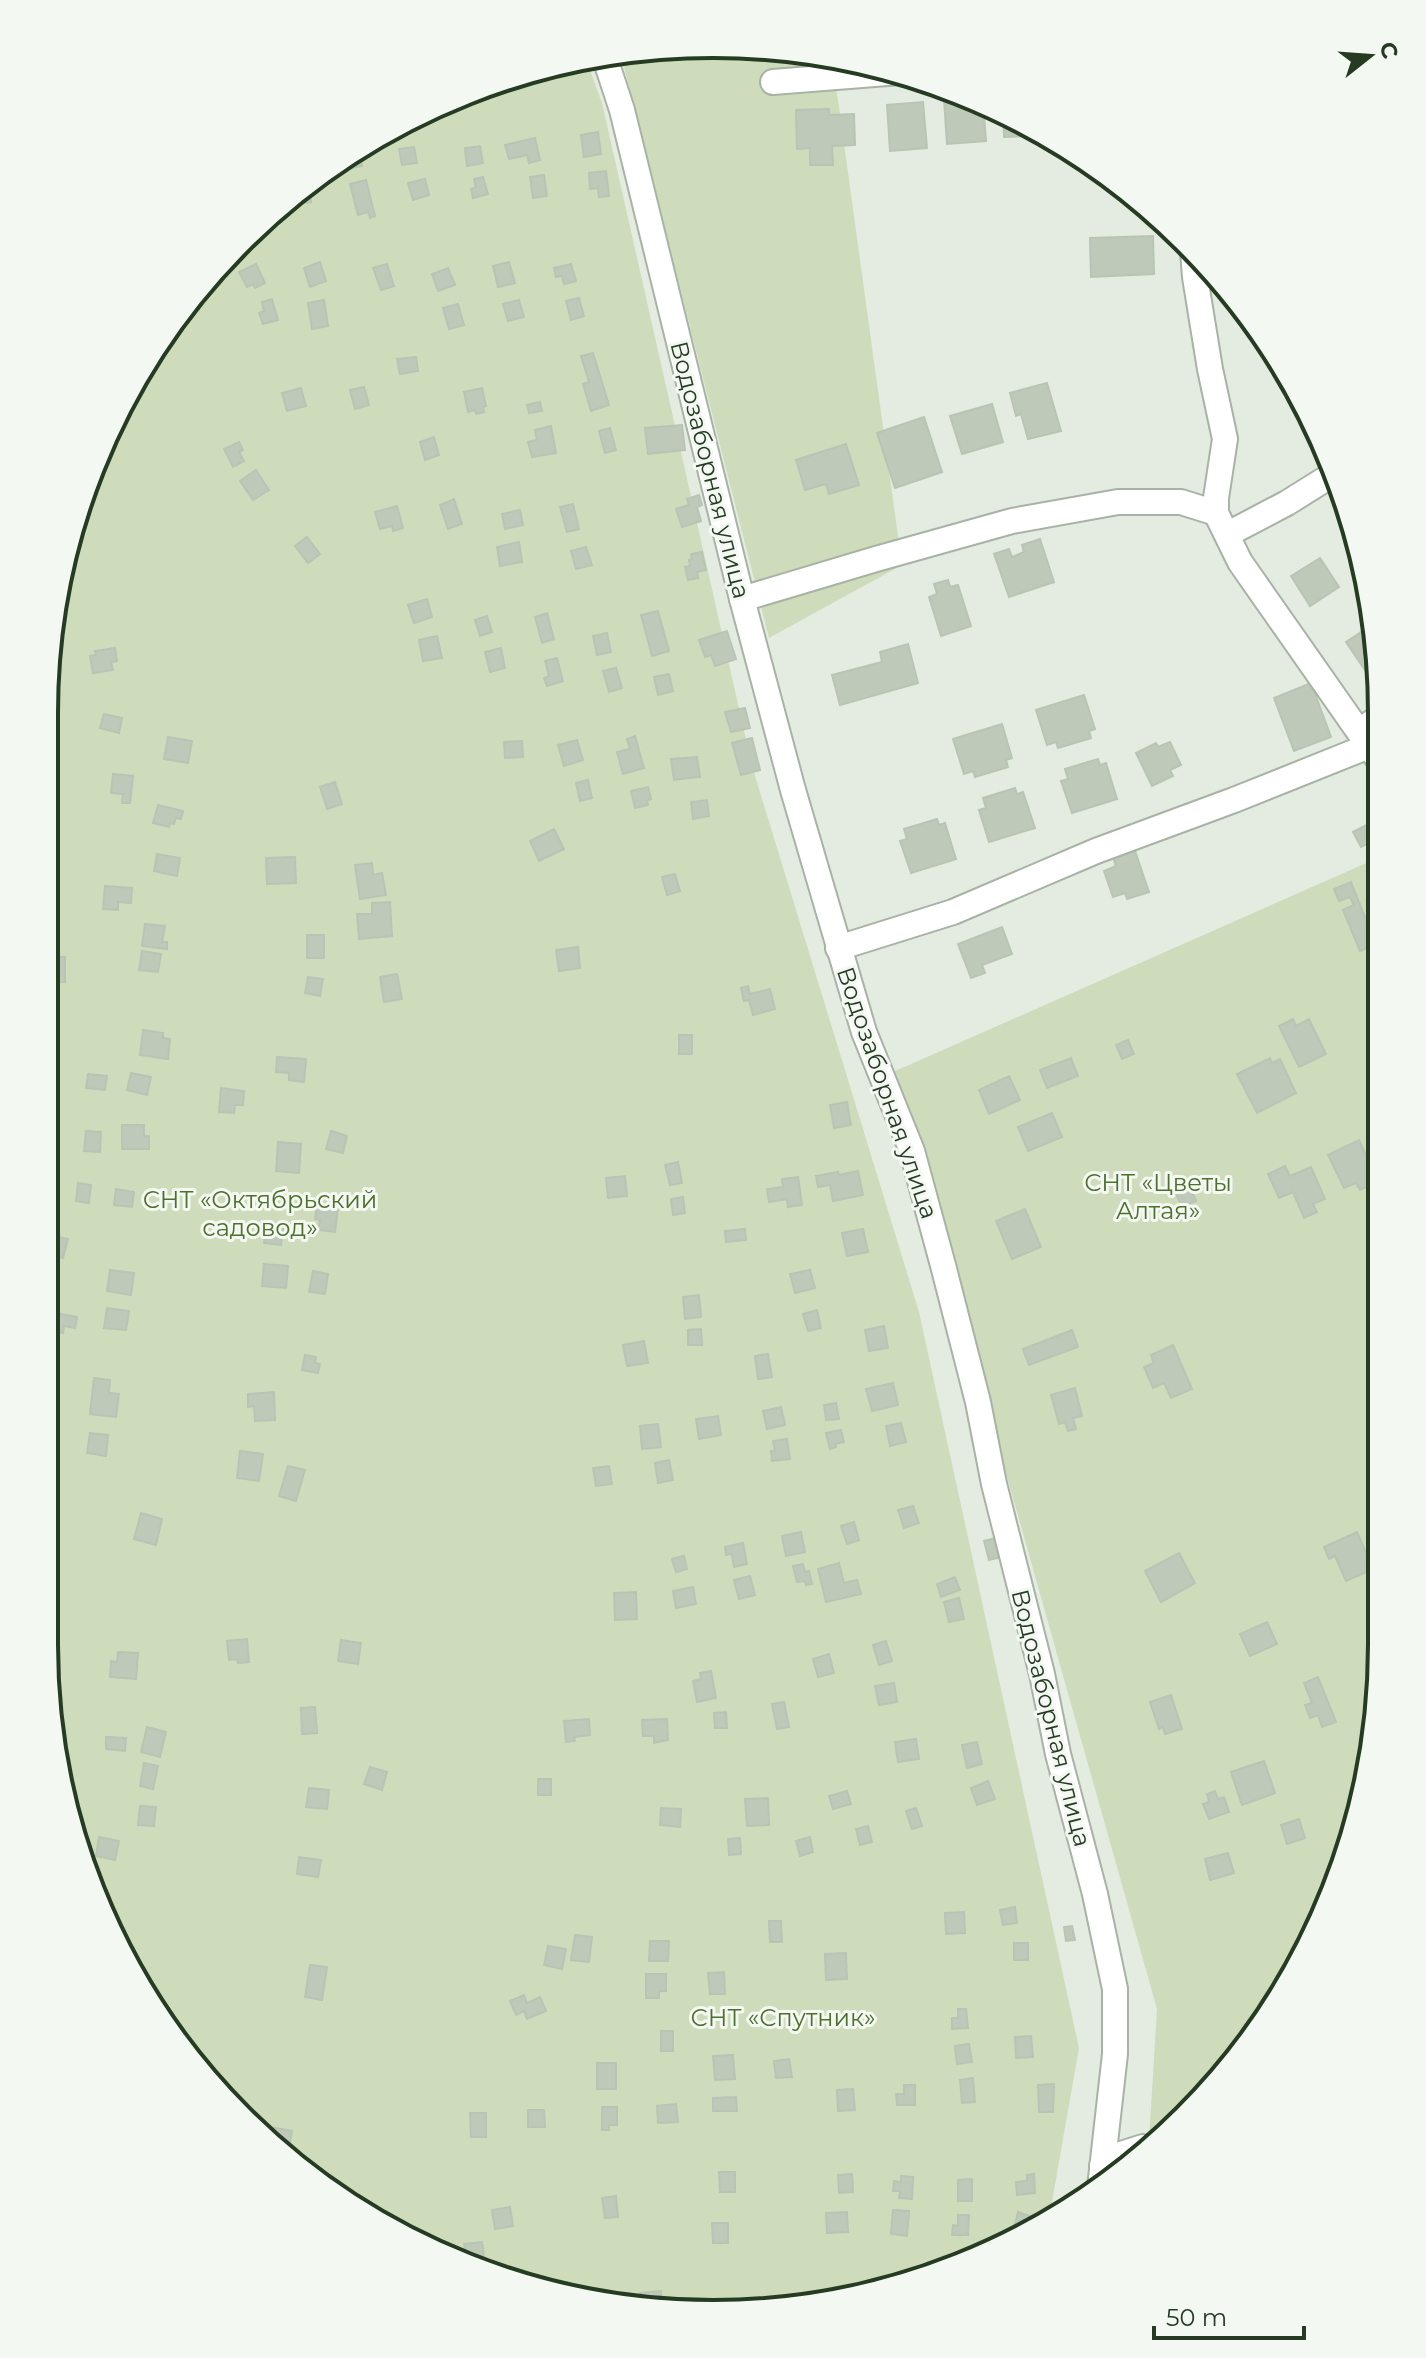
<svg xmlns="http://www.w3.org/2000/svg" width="1426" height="2358" viewBox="0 0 1426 2358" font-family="Montserrat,sans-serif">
  <rect width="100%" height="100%" fill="#e4ebe1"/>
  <g fill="#cedcbb">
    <path d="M756 45 830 58 838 100 902 565 769 638 620 51Z"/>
    <path d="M586 59 602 103 752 766 919 1312 1079 2048 1049 2219 928 2279 713 2314 498 2279 341 2201 182 2052 79 1860 44 1645 50 626 95 457 182 306 272 210 378 134 498 80Z"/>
    <path d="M1380 857 1376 1732 1331 1901 1244 2052 1149 2141 1157 2009 893 1072Z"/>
  </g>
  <g fill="#bec9ba" stroke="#b8c5b4" stroke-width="2">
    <path d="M968 98 983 103 986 141 947 144 944 99Z"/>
    <path d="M923 102 927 148 890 151 887 105Z"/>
    <path d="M829 109V115L854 114 855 145 832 146 833 165H810V148L797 149 796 110Z"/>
    <path d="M1003 111 1031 127V136L1004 137Z"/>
    <path d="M598 132 601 154 584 157 581 135Z"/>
    <path d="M535 138 540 160 529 163 527 155 509 159 505 145Z"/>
    <path d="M480 146 483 163 467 166 465 148Z"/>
    <path d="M414 147 417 163 402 165 399 149Z"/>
    <path d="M358 148 362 166 348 169 346 157Z"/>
    <path d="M606 171 609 196 599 197 598 188 590 189 589 173Z"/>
    <path d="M544 175 547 196 533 198 530 177Z"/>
    <path d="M483 177 488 194 473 198 471 189 476 187 474 179Z"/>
    <path d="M425 179 429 195 413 200 408 183Z"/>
    <path d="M366 180 375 216 370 218 368 212 358 215 350 184Z"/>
    <path d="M310 183 311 202 289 204V198Z"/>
    <path d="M1153 236 1154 274 1091 277 1090 238Z"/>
    <path d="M320 262 326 281 310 287 304 268Z"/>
    <path d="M509 262 515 283 498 287 493 266Z"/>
    <path d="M256 264 265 283 255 288 253 284 247 287 239 272Z"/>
    <path d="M387 264 394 286 381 290 373 268Z"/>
    <path d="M571 264 576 281 564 284 562 276 556 277 554 268Z"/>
    <path d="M448 268 455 285 438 291 432 274Z"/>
    <path d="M579 298 584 316 571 320 566 301Z"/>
    <path d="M272 299 278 320 263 324 259 313 264 311 262 302Z"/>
    <path d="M324 300 328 326 312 329 308 303Z"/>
    <path d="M519 300 524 317 508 321 503 304Z"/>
    <path d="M458 304 464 325 449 329 443 308Z"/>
    <path d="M593 353 609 405 591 411 583 384 589 382 581 356Z"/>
    <path d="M416 357 418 371 400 374 397 359Z"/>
    <path d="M1047 383 1061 431 1028 439 1021 414 1016 416 1010 393Z"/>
    <path d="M364 387 369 405 355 409 350 390Z"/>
    <path d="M301 388 306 406 287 411 282 393Z"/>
    <path d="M482 388 486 406 483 407 484 412 476 414 475 410 468 412 464 392Z"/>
    <path d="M540 402 542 411 529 413 527 405Z"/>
    <path d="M992 404 1003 442 962 454 950 416Z"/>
    <path d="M1305 407 1321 441 1314 444 1298 411Z"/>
    <path d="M924 417 942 472 895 488 877 433Z"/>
    <path d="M682 425 685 450 648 454 645 428Z"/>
    <path d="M551 426 556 453 532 457 528 442 537 440 535 430Z"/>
    <path d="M610 428 616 450 605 453 599 431Z"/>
    <path d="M434 437 439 455 425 460 420 442Z"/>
    <path d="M239 442 243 450 239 452 244 461 233 467 224 449Z"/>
    <path d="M846 444 859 485 829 494 826 484 805 490 796 460Z"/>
    <path d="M256 470 269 490 253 500 240 481Z"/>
    <path d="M1343 491 1347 498 1353 531 1331 499Z"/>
    <path d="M699 495 702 505 697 507 701 521 682 527 676 509 689 505 687 499Z"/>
    <path d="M454 499 462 524 448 529 440 505Z"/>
    <path d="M573 504 579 529 567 532 560 507Z"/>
    <path d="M397 506 403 528 393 531 392 526 380 529 375 512Z"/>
    <path d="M520 510 523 525 505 529 502 514Z"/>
    <path d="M307 537 320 554 308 563 295 546Z"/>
    <path d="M1040 539 1054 582 1009 597 994 554 1009 549 1012 557 1024 552 1022 545Z"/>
    <path d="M519 542 522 562 500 566 497 547Z"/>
    <path d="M586 547 592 565 576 569 571 551Z"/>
    <path d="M702 552 706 570 697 572 698 578 688 580 685 567 690 566 689 560 692 559 691 554Z"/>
    <path d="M1320 558 1339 587 1310 606 1291 576Z"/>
    <path d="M948 580 950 587 958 585 971 626 941 636 929 597 937 594 934 584Z"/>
    <path d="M427 599 432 617 414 623 408 605Z"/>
    <path d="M658 611 669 651 652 656 641 615Z"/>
    <path d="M547 613 554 639 542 643 535 617Z"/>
    <path d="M487 616 492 632 480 636 475 620Z"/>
    <path d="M1372 625 1380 668 1369 676 1346 642Z"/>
    <path d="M727 631 736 659 715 666 711 655 705 657 699 640Z"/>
    <path d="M607 633 611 652 597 655 593 636Z"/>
    <path d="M437 636 442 658 423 661 419 640Z"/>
    <path d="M908 644 918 683 840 705 832 675 882 662 880 652Z"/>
    <path d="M115 648 117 661 111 662 113 670 93 673 90 656 96 655 95 651Z"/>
    <path d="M501 648 505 668 490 672 485 652Z"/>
    <path d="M557 658 563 681 547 686 544 678 549 676 545 661Z"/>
    <path d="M616 668 622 688 609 692 603 671Z"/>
    <path d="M669 674 673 691 658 695 654 677Z"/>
    <path d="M1311 683 1331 737 1294 751 1274 698Z"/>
    <path d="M1084 695 1095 729 1089 731 1091 738 1058 748 1056 742 1047 745 1036 710Z"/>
    <path d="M745 708 750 728 731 732 725 712Z"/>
    <path d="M104 714 122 718 119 733 100 728Z"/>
    <path d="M1002 724 1012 758 1006 760 1008 767 975 777 973 771 964 774 953 739Z"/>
    <path d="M49 725 59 727 53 752 49 751Z"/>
    <path d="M635 736 644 768 623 774 617 752 630 749 627 739Z"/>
    <path d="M168 737 192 741 188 763 164 759Z"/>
    <path d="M752 738 760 770 741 775 732 743Z"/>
    <path d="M577 740 583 760 564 766 558 745Z"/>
    <path d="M522 741 523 757 505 758 504 742Z"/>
    <path d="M1170 742 1181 765 1170 770 1173 776 1152 786 1136 753 1156 743 1158 747Z"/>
    <path d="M697 757 700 777 674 780 671 759Z"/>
    <path d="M1098 759 1100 765 1106 763 1117 799 1072 813 1061 781 1068 779 1065 769Z"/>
    <path d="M113 774 133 776 130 803H122L123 794 111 793Z"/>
    <path d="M588 780 592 798 580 801 576 783Z"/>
    <path d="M335 782 342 804 327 809 320 787Z"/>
    <path d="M648 787 651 799 647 801 648 805 635 808 631 791Z"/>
    <path d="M1015 788 1017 794 1023 792 1035 828 989 842 979 810 986 808 983 798Z"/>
    <path d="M707 800 709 816 693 819 691 802Z"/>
    <path d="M158 805 183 811 181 819 176 818 174 824 170 823 169 827 153 823Z"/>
    <path d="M937 819 939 825 945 823 956 859 911 873 900 841 907 839 904 829Z"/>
    <path d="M1378 819 1380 838 1361 847 1353 832Z"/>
    <path d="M554 829 564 849 539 861 530 841Z"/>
    <path d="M1135 851 1149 892 1127 899 1125 893 1113 897 1104 871 1116 866 1113 858Z"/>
    <path d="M157 854 180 858 177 876 154 871Z"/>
    <path d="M295 857 296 883 267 884 266 858Z"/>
    <path d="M372 863 373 875 382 873 386 895 360 899 355 865Z"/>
    <path d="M1380 872V893L1372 875Z"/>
    <path d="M675 874 680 891 667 895 662 877Z"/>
    <path d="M1351 882 1376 945 1360 951 1343 910 1354 905 1350 897 1339 901 1334 889Z"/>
    <path d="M105 886 132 888 131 903 118 902V910L103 909Z"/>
    <path d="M390 902 392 936 359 939 357 914H372V903Z"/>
    <path d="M145 924 165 926 162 942H167V949L142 946Z"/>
    <path d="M1002 927 1012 954 982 965 985 973 971 978 958 944Z"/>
    <path d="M48 930 58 931V948H48Z"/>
    <rect x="307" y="935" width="17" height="23"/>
    <path d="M578 947 580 968 559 971 556 950Z"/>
    <path d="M142 951 161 954 158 972 139 970Z"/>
    <rect x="48" y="957" width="17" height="25"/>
    <path d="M397 974 402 999 384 1002 380 977Z"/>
    <path d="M308 977 323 979 320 996 305 993Z"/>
    <path d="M748 986 750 994 770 989 775 1009 753 1015 749 1000 744 1001 741 988Z"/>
    <path d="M1293 1019 1296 1026 1309 1019 1326 1054 1299 1067 1279 1026Z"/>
    <path d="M143 1030 163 1033V1038L170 1039 168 1059 140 1055Z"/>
    <rect x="679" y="1035" width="13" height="19"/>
    <path d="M1128 1040 1134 1054 1122 1059 1116 1045Z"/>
    <path d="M277 1057 306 1059 304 1082 289 1080V1073L276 1072Z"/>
    <path d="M1071 1058 1078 1076 1047 1088 1040 1070Z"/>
    <path d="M1270 1058 1272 1063 1280 1059 1296 1093 1257 1113 1237 1074Z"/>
    <path d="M131 1073 151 1077 147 1095 127 1090Z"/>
    <path d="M88 1074 107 1076 105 1090 86 1088Z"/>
    <path d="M1009 1076 1020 1100 989 1114 979 1090Z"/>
    <path d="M221 1088 244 1091 243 1105H235L234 1113 219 1112Z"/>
    <path d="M847 1102 851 1125 834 1128 830 1105Z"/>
    <path d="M1052 1113 1062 1137 1028 1151 1018 1127Z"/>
    <path d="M122 1125H144V1136H149V1149H122Z"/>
    <path d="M86 1131 101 1132 100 1152 84 1151Z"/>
    <path d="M331 1131 347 1136 343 1153 326 1149Z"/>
    <path d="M1359 1140 1374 1173 1368 1175 1372 1184 1360 1190 1356 1183 1344 1188 1328 1155Z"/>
    <path d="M278 1142 301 1144 299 1173 276 1171Z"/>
    <path d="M678 1162 682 1183 670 1185 665 1165Z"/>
    <path d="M1285 1166 1290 1176 1311 1167 1325 1199 1313 1204 1317 1212 1304 1218 1293 1192 1279 1198 1268 1174Z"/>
    <path d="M858 1171 863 1195 833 1201 830 1185 818 1187 816 1176 838 1172 839 1175Z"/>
    <path d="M625 1176 627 1196 608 1198 606 1178Z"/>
    <path d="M798 1177 802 1205 788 1207 787 1199 769 1202 767 1189 783 1187 782 1179Z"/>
    <path d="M1186 1179 1196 1201 1182 1207 1172 1185Z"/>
    <path d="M78 1183 91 1185 89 1203 76 1201Z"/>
    <path d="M116 1189 134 1192 132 1207 114 1205Z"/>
    <path d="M683 1197 685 1213 673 1215 671 1199Z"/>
    <path d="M317 1206 338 1208 335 1232 318 1230 320 1220 315 1219Z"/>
    <path d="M1025 1209 1041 1247 1012 1259 996 1221Z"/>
    <path d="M266 1223 283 1224 281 1245 264 1243Z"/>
    <path d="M745 1229 746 1240 726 1242 725 1231Z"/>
    <path d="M863 1229 868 1252 847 1256 842 1233Z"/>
    <path d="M52 1236 68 1239 63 1258 48 1254Z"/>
    <path d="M264 1264 288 1266 286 1288 262 1286Z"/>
    <path d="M110 1270 134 1273 131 1295 107 1291Z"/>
    <path d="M810 1270 815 1288 795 1293 790 1274Z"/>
    <path d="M313 1271 328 1274 325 1294 309 1292Z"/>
    <path d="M699 1295 701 1317 685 1319 683 1297Z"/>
    <path d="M107 1308 129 1311 126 1330 104 1328Z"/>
    <path d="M817 1310 821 1328 808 1331 803 1314Z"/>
    <path d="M56 1313 77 1317 75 1328 64 1326 63 1333 52 1331Z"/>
    <path d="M884 1326 888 1348 869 1351 865 1330Z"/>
    <path d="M701 1329 702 1345H688V1330Z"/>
    <path d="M1072 1330 1078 1347 1029 1365 1023 1349Z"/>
    <path d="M644 1341 648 1363 627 1366 623 1345Z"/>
    <path d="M1173 1345 1192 1389 1171 1398 1164 1383 1153 1388 1144 1367 1154 1363 1151 1355Z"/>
    <path d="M768 1354 772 1377 758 1379 755 1356Z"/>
    <path d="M305 1355 316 1357 315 1363 320 1364 318 1373 302 1370Z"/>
    <path d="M94 1378 110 1380 109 1393 119 1394 116 1417 90 1414Z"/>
    <path d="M893 1383 898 1405 872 1411 866 1389Z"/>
    <path d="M1075 1388 1082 1416 1073 1418 1076 1429 1068 1431 1065 1422 1059 1424 1051 1395Z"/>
    <path d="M274 1392 275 1420 255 1421 254 1406 248 1407V1394Z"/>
    <path d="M836 1403 839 1419 826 1420 824 1405Z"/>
    <path d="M781 1407 785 1425 767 1429 763 1411Z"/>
    <path d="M718 1416 721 1435 699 1439 696 1419Z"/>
    <path d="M901 1423 906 1442 890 1446 886 1426Z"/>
    <path d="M658 1424 661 1447 642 1449 640 1426Z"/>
    <path d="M841 1430 844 1442 835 1444 836 1447 830 1449 826 1433Z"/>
    <path d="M90 1433 108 1435 106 1456 87 1453Z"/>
    <path d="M787 1439 790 1459 772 1461 771 1451H775L773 1441Z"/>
    <path d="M240 1451 263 1454 259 1481 237 1478Z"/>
    <path d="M669 1460 673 1480 658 1483 655 1463Z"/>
    <path d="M288 1466 305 1470 296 1501 279 1496Z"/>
    <path d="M609 1466 612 1484 596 1486 593 1468Z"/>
    <path d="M913 1506 919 1523 904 1528 898 1510Z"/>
    <path d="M141 1513 162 1519 156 1545 134 1539Z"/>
    <path d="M854 1522 859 1540 847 1544 841 1526Z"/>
    <path d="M801 1532 805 1552 786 1556 782 1536Z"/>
    <path d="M1357 1532 1373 1569 1346 1581 1335 1556 1329 1559 1324 1547Z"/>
    <path d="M996 1538 1001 1557 989 1560 984 1541Z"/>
    <path d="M743 1543 747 1564 734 1567 732 1554 726 1555 725 1547Z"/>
    <path d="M1179 1553 1195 1583 1161 1602 1145 1571Z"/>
    <path d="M684 1556 687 1569 676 1572 672 1559Z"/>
    <path d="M839 1563 844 1583 857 1580 861 1594 826 1602 818 1569Z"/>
    <path d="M803 1564 805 1572 809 1571 812 1584 806 1585 805 1581 797 1582 793 1566Z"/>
    <path d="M750 1576 755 1595 739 1599 734 1580Z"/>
    <path d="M955 1577 960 1590 941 1597 937 1584Z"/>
    <path d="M693 1587 696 1604 676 1608 673 1591Z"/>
    <path d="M636 1592 637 1619 615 1620 614 1593Z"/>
    <path d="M959 1598 964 1619 949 1622 944 1602Z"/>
    <path d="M1267 1622 1277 1644 1250 1656 1240 1634Z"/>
    <path d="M247 1639 249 1662 238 1663 237 1659 229 1660 227 1641Z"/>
    <path d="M341 1640 361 1643 358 1664 338 1661Z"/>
    <path d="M886 1641 892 1661 879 1665 873 1645Z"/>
    <path d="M118 1652 138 1653 136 1679 110 1677 111 1661 117 1662Z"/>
    <path d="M829 1654 834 1673 818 1677 813 1659Z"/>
    <path d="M711 1671 716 1698 697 1702 693 1681 701 1679 700 1673Z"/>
    <path d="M1318 1677 1336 1722 1322 1727 1318 1715 1310 1718 1305 1705 1312 1703 1304 1683Z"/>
    <path d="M894 1683 897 1702 879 1705 875 1686Z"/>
    <path d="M1171 1695 1182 1729 1165 1734 1163 1727 1159 1729 1150 1702Z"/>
    <path d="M784 1702 789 1727 777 1729 772 1704Z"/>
    <path d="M315 1707 317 1733 302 1734 301 1708Z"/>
    <path d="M726 1712 727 1728H715L714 1713Z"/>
    <path d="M589 1719 590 1735 574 1737 575 1741 566 1742 564 1721Z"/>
    <path d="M667 1719 668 1740 654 1743V1736H643L642 1720Z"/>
    <path d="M147 1727 166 1732 160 1757 141 1752Z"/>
    <path d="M106 1737 126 1738 125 1751 106 1749Z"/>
    <path d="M916 1739 919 1759 898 1762 895 1742Z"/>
    <path d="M977 1742 982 1764 967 1768 962 1745Z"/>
    <path d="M1264 1761 1275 1793 1242 1805 1231 1772Z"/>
    <path d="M144 1763 158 1766 153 1789 140 1786Z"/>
    <path d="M370 1767 387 1772 382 1790 364 1784Z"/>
    <rect x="538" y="1779" width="13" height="16"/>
    <path d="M988 1781 995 1799 977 1805 971 1788Z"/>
    <path d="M309 1788 329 1790 327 1809 306 1807Z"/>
    <path d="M847 1791 851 1804 833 1809 829 1796Z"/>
    <path d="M1215 1791 1218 1799 1224 1797 1229 1812 1209 1819 1203 1804 1209 1802 1207 1794Z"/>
    <path d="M768 1798 769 1825 747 1826 745 1799Z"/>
    <path d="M140 1806 156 1807 154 1826 138 1825Z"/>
    <path d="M661 1808 681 1809 680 1827 660 1825Z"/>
    <path d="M916 1808 922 1826 912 1829 906 1811Z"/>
    <path d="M1299 1819 1305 1838 1287 1844 1281 1825Z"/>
    <path d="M868 1826 872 1842 860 1845 856 1829Z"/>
    <path d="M99 1837 119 1841 115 1860 96 1856Z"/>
    <path d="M810 1837 813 1852 800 1856 796 1841Z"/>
    <path d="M740 1838 741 1854 729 1855 728 1839Z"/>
    <path d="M1228 1853 1234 1873 1210 1880 1205 1859Z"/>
    <path d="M299 1857 321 1860 318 1877 297 1874Z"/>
    <path d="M1015 1907 1017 1923 1003 1925 1000 1910Z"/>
    <path d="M964 1912 965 1933 946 1934 945 1913Z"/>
    <path d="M769 1921H781L782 1942H770Z"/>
    <path d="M1072 1926 1075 1940 1066 1941 1064 1927Z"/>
    <path d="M575 1935 592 1937 589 1962 571 1960Z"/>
    <path d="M650 1941H669L668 1961H649Z"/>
    <rect x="1014" y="1943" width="14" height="17"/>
    <path d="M548 1946 566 1949 562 1969 544 1965Z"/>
    <path d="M846 1953 847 1979 826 1980 825 1954Z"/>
    <path d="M310 1965 327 1967 322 2000 305 1997Z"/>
    <path d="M724 1972 725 1994H710L708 1973Z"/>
    <path d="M646 1974H666V1991H659V1998H646Z"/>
    <path d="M524 1995 527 2003 540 1997 546 2011 527 2019 524 2011 516 2015 510 2001Z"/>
    <path d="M958 2009H966L968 2028 952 2029V2018H958Z"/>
    <rect x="661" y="2031" width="12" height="20"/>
    <path d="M1031 2036 1033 2057 1016 2058 1015 2037Z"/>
    <path d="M969 2044 972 2062 957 2064 955 2046Z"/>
    <path d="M733 2055 735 2079 715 2080 713 2056Z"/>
    <path d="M789 2059 792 2077 776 2078 774 2061Z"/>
    <rect x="597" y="2063" width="19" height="26"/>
    <path d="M973 2078 975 2102 962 2103 960 2080Z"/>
    <path d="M1054 2084 1053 2112H1039L1038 2085Z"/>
    <path d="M904 2085H915V2105H897L896 2094H904Z"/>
    <path d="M853 2089 855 2110 838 2111 837 2090Z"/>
    <path d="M736 2097 737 2111H713V2098Z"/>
    <path d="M676 2104 678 2122 658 2123 657 2106Z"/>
    <path d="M602 2107H617V2125H609V2130H602Z"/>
    <path d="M528 2110H544L545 2127H528Z"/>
    <path d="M470 2113H486V2137H471Z"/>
    <path d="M265 2126 292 2131 289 2149 284 2148 264 2129Z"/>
    <path d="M719 2172H735V2192H720Z"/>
    <path d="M852 2174 853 2192 839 2193 838 2175Z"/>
    <path d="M1034 2174 1035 2193 1017 2195 1016 2182 1027 2181V2175Z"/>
    <path d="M901 2176 913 2177 912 2199 899 2198 900 2191H893L894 2181 901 2182Z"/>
    <path d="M972 2179V2201H958V2180Z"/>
    <path d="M616 2196 618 2217 605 2218 602 2198Z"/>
    <path d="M510 2207 513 2226 495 2229 492 2210Z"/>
    <path d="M893 2210 909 2211 907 2236 891 2234Z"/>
    <path d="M847 2212 848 2232 827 2233 826 2213Z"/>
    <path d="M1018 2212 1032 2217 1029 2229 1024 2231 1014 2228Z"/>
    <path d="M958 2215H969L968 2235H952L953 2225 958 2226Z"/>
    <path d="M712 2223H728V2243H713Z"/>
    <path d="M482 2242 485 2266 476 2268 467 2263 464 2244Z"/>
    <path d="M661 2291 662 2306 641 2302 640 2293Z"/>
  </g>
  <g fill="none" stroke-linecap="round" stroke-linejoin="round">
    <g stroke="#a7b3a4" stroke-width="28">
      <g id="minor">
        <path d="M604 55 622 110 742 599 793 790 864 1032 912 1151 944 1269 978 1402 994 1484 1042 1674 1058 1754 1095 1894 1115 1989V2054L1100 2187"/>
        <path d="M773 82 900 72"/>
        <path d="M1193 251 1195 277 1210 369 1225 439 1216 498V513L1240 562 1380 762"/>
        <path d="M1228 534 1287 503 1335 473"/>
        <path d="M742 599 876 559 1012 521 1118 502H1181L1216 513"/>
        <path d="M1360 730 1380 717"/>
        <path d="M838 948 953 912 1096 851 1234 800 1369 746"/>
        <path d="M1102 2166 1121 2154 1143 2147"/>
      </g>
    </g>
    <use href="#minor" stroke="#fff" stroke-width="24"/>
  </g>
  <g text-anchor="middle" stroke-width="6" stroke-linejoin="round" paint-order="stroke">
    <g font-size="24" fill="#253c22" stroke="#f4f8f2">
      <text transform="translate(710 470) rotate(76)" y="8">Водозаборная улица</text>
      <text transform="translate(887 1093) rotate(71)" y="8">Водозаборная улица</text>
      <text transform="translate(1051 1718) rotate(76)" y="8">Водозаборная улица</text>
    </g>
    <g font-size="24" fill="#4c712d" stroke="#f4f8f2">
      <text x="1158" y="1191">СНТ «Цветы<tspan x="1158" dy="28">Алтая»</tspan></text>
      <text x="260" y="1208">СНТ «Октябрьский<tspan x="260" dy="28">садовод»</tspan></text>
      <text x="783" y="2026">СНТ «Спутник»</text>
    </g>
  </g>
  <path d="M0 0H1426V2358H0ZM713 58H713A655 655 0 0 1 1368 713V1645A655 655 0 0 1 713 2300H713A655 655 0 0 1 58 1645V713A655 655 0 0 1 713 58Z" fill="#f4f8f2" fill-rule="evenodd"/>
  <path fill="none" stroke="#253c22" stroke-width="4" d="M713 58H713A655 655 0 0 1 1368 713V1645A655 655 0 0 1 713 2300H713A655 655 0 0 1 58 1645V713A655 655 0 0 1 713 58Z"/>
  <g transform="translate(1370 56) rotate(73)" stroke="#f4f8f2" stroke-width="6" paint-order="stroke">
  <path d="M0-6L14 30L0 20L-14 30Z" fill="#253c22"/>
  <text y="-12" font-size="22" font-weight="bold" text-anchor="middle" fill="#253c22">С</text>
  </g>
  <path d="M1154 2326v12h150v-12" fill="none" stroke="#253c22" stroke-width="4"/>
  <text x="1166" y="2326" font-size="24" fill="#253c22" stroke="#f4f8f2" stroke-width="6" paint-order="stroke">50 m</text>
</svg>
